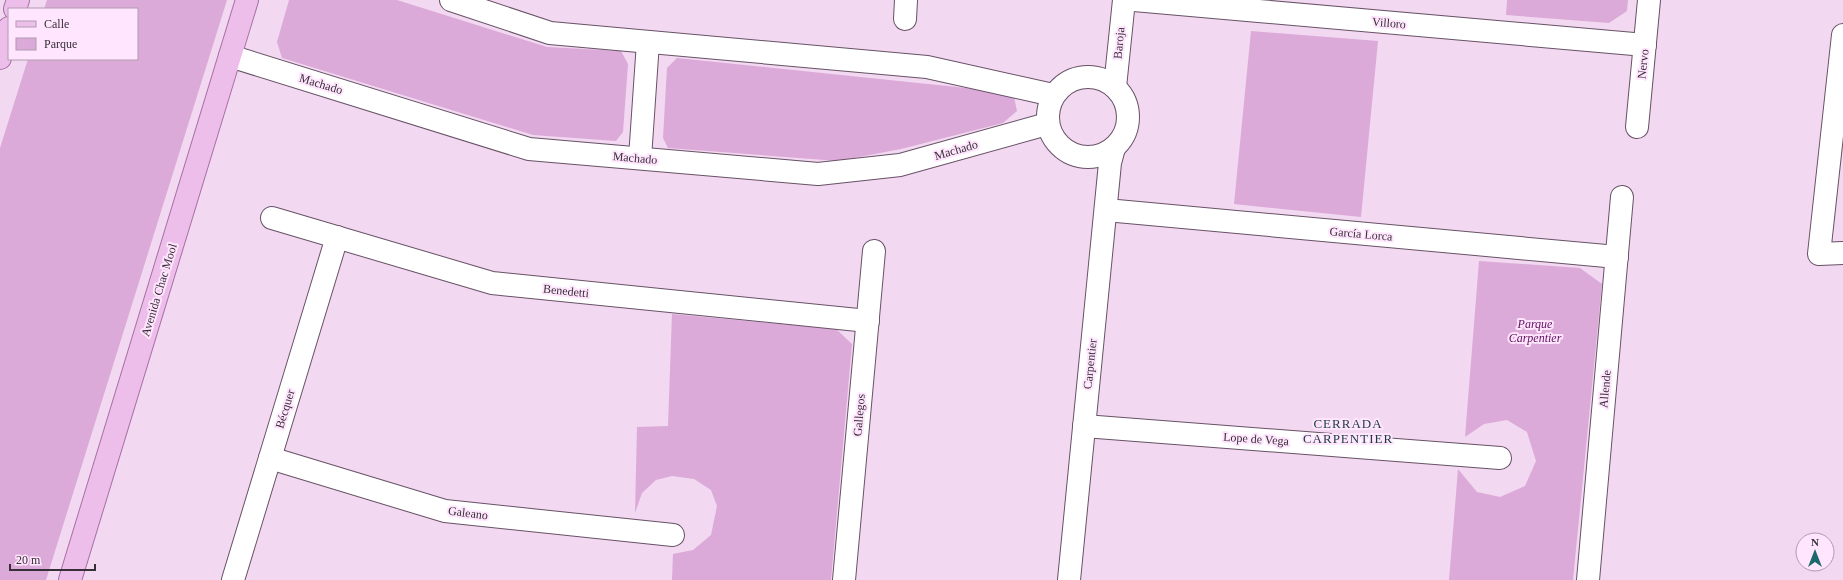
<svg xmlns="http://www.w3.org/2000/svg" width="1843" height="580" viewBox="0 0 1843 580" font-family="Georgia,serif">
  <rect width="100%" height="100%" fill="#f2d8f0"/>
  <g fill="#dbaad8">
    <path d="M47 0H227L46 580H0V148L28 59H137V9H44Z"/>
    <path d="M289 0H397L547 47 621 51 628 64 623 132 616 141 533 135 282 58 277 42Z"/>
    <path d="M1507 0H1628L1627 11 1609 23 1506 15Z"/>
    <path d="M1251 31 1378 41 1361 217 1234 204Z"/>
    <path d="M677 58 995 91 1014 97 1017 111 1003 123 901 149 838 161 668 148 663 138 667 68Z"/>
    <path d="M1479 261 1580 268 1602 284 1573 580H1449L1458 469 1477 492 1500 497 1525 486 1536 461 1527 432 1507 420 1484 424 1465 437Z"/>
    <path d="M672 314 836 329 852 344 831 580H672L673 554 693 550 711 535 717 506 711 490 694 479 672 476 656 480 642 493 635 513 637 427 668 426Z"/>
  </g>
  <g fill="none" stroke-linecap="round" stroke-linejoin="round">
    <g stroke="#675266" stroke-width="24">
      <g id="minor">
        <path d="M451 0 550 33 927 67 1053 95"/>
        <path d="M1134 0 1645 45"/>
        <path d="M905 19 906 0"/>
        <path d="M1843 35 1819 254 1843 253"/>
        <path d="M230 56 529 149 818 174 900 165 1047 124"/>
        <circle cx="1088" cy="117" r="40"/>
        <path d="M1115 87 1124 0"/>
        <path d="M1637 127 1649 0"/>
        <path d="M640 158 648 42"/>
        <path d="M1106 210 1617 257"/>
        <path d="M272 218 492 283 868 321"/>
        <path d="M1084 426 1500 458"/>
        <path d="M270 458 445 511 673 535"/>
        <path d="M233 580 337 237"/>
        <path d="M844 580 874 251"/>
        <path d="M1069 580 1110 163 1114 148"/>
        <path d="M1588 580 1622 197"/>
      </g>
    </g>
    <g stroke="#a670a4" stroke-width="24">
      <g id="major">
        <path d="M15 9 18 0"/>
        <path d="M0 58 9 28"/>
        <path d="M70 580 247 0"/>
      </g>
    </g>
    <use href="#minor" stroke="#fff" stroke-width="22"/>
    <use href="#major" stroke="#eebeeb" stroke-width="22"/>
  </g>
  <g text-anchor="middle" stroke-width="4" stroke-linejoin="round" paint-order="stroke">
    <g font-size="12" fill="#382f38" stroke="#ffe5fd">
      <text transform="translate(1389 23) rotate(5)" y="4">Villoro</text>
      <text transform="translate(1119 43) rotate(-85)" y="4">Baroja</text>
      <text transform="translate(1643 64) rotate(-84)" y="4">Nervo</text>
      <text transform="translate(321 84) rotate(17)" y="4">Machado</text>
      <text transform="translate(956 150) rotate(-16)" y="4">Machado</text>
      <text transform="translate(635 158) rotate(5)" y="4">Machado</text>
      <text transform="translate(1361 234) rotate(5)" y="4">García Lorca</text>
      <text transform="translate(159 290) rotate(-73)" y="4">Avenida Chac Mool</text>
      <text transform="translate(566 291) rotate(6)" y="4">Benedetti</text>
      <text transform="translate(1090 364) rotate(-84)" y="4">Carpentier</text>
      <text transform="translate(1605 389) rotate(-85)" y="4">Allende</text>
      <text transform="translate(285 409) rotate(-73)" y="4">Bécquer</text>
      <text transform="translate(859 415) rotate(-85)" y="4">Gallegos</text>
      <text transform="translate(1256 439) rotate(4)" y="4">Lope de Vega</text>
      <text transform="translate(468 513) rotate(7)" y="4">Galeano</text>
    </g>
    <g font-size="12" font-style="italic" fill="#5d0f5d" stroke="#ffe5fd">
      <text x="1535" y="328">Parque<tspan x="1535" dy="14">Carpentier</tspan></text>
    </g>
    <g font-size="13" letter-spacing="1" fill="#193c3c" stroke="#ffe5fd">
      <text x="1348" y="428">CERRADA<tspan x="1348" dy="15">CARPENTIER</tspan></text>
    </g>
  </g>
  <rect x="8" y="8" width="130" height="52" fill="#ffe5fd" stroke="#af9cae"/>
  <rect x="16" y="21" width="20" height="6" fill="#eebeeb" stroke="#af9cae"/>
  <text x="44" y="28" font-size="12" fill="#382f38">Calle</text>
  <rect x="16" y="38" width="20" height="12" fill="#dbaad8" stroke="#af9cae"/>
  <text x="44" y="48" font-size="12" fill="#382f38">Parque</text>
  <g transform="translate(1815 552)"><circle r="19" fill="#ffe5fd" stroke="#af9cae"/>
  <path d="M0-3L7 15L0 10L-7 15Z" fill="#1c696b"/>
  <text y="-6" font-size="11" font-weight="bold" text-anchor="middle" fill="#382f38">N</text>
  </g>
  <path d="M10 564v6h85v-6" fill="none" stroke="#382f38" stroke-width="2"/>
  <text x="16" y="564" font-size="12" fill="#382f38" stroke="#ffe5fd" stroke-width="3" paint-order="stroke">20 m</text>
</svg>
